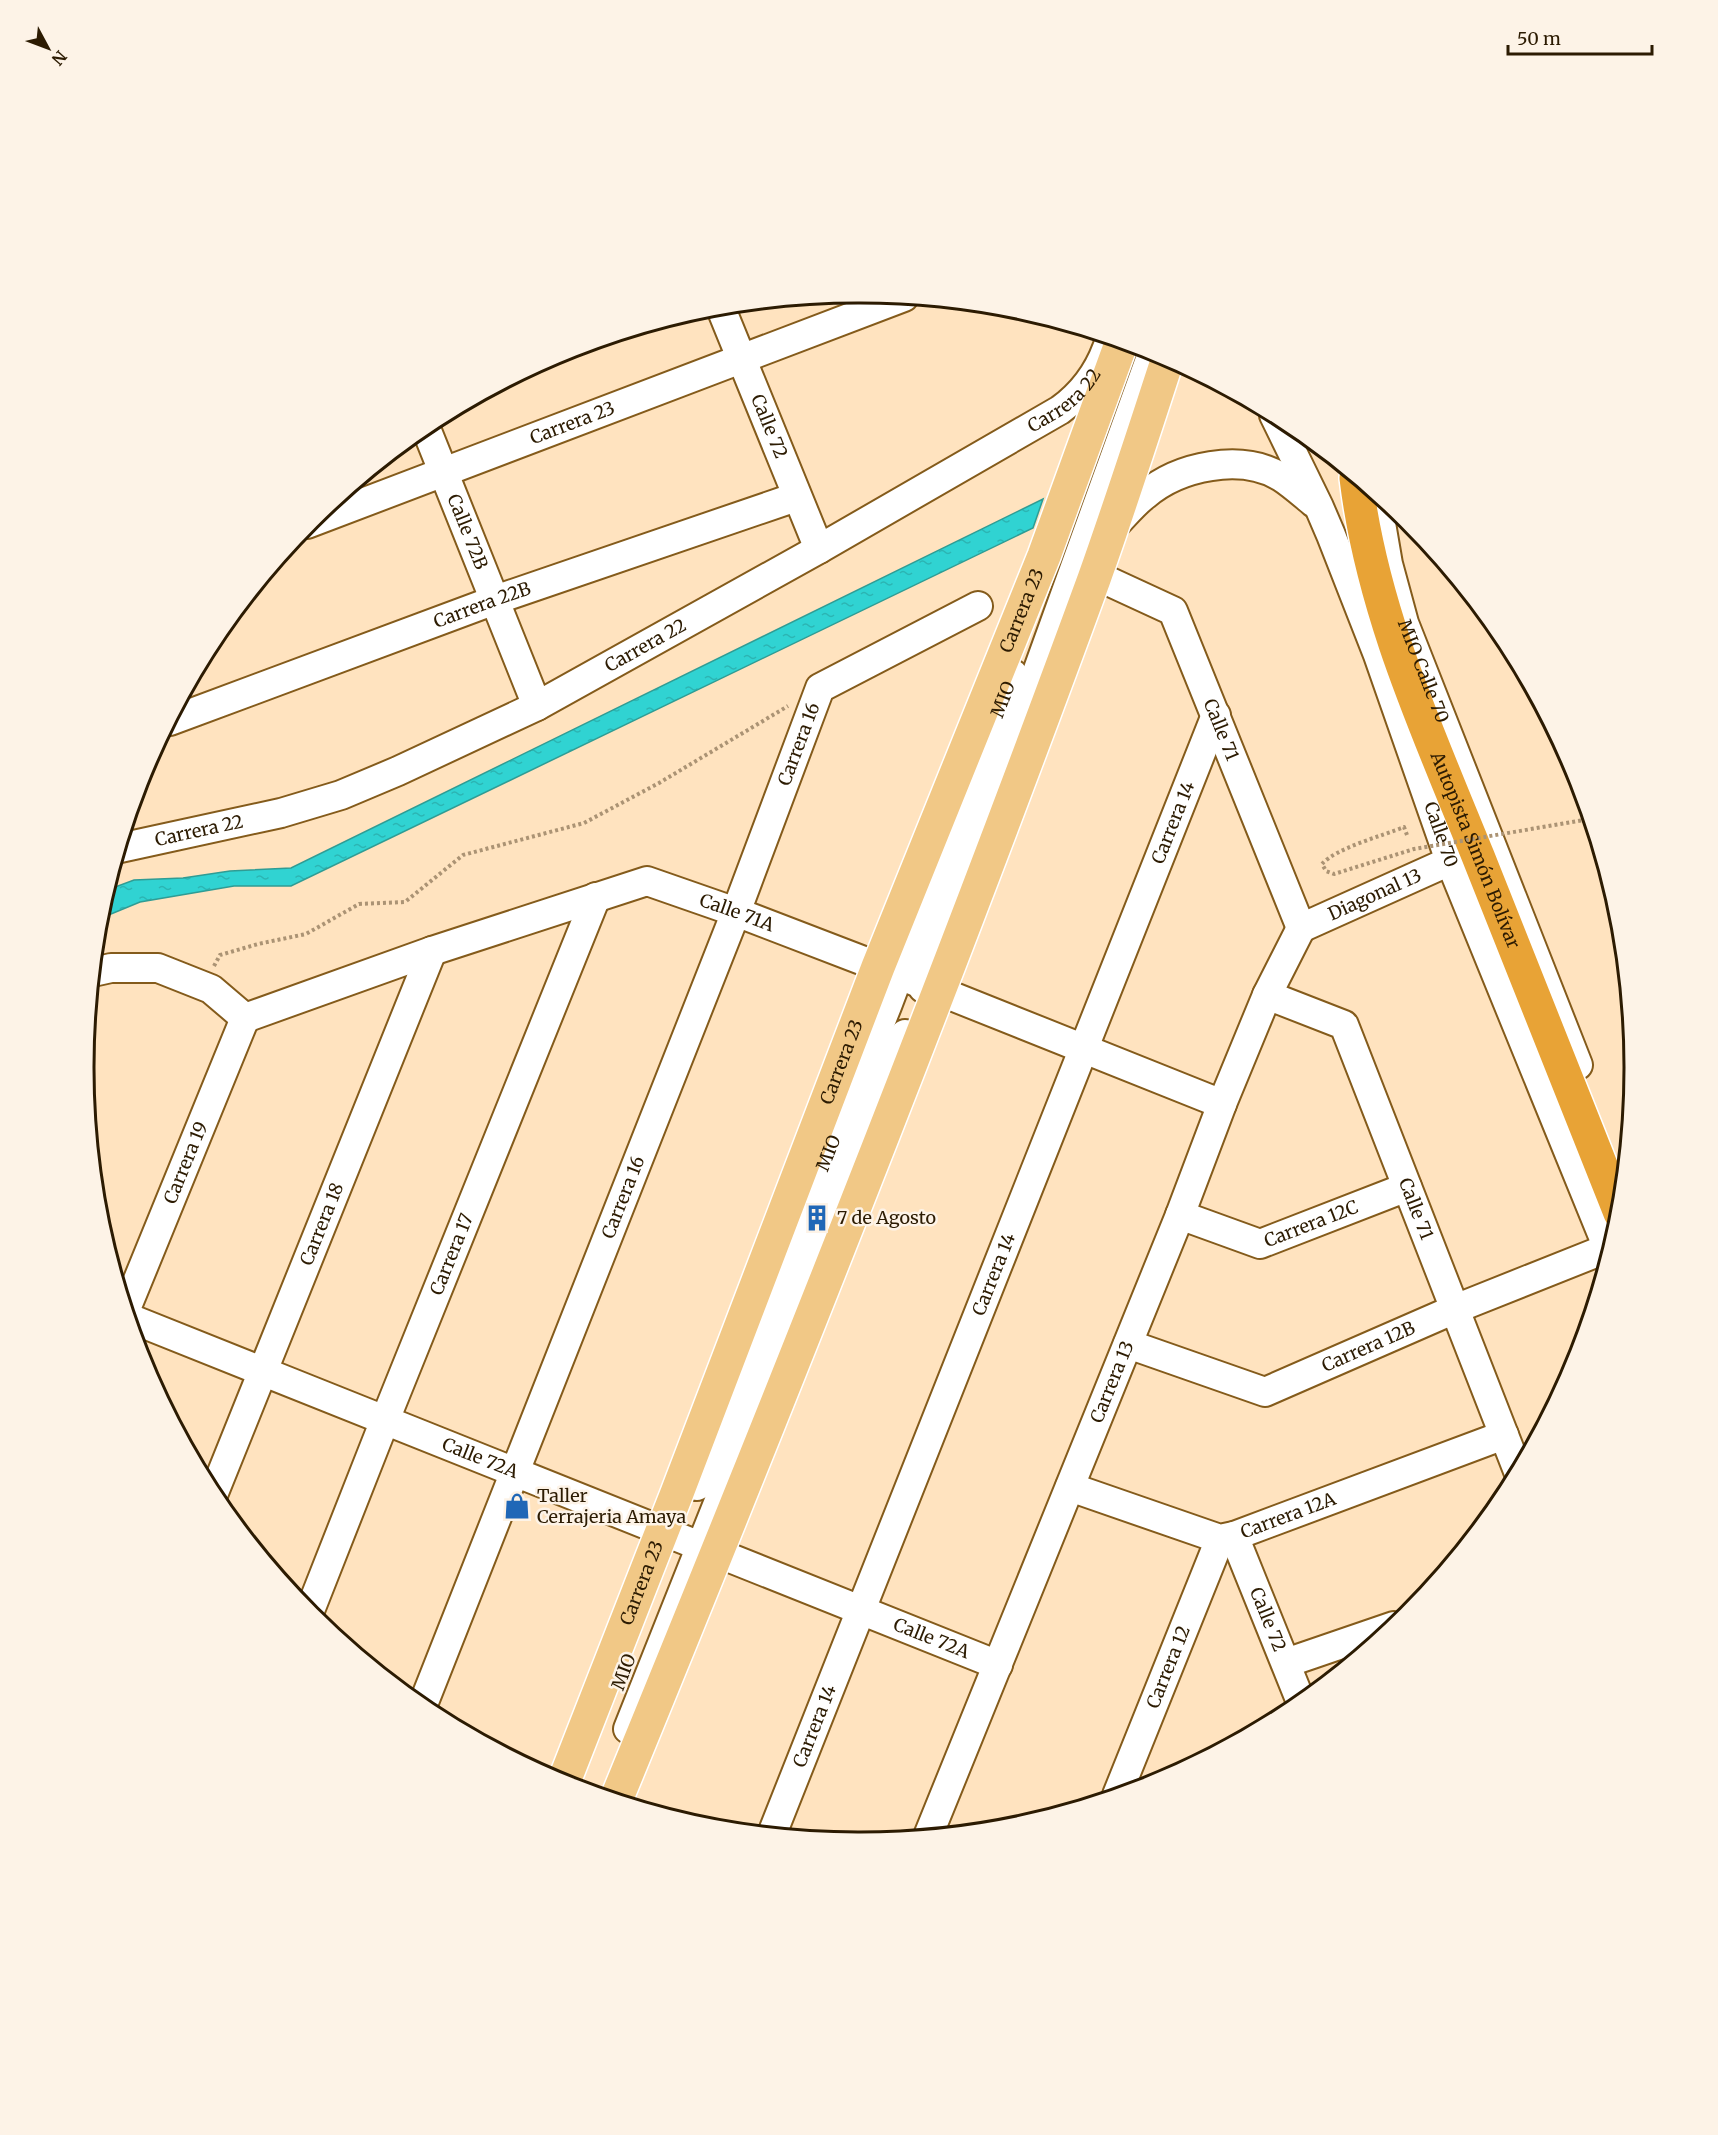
<svg xmlns="http://www.w3.org/2000/svg" width="1718" height="2135" viewBox="0 0 1718 2135" font-family="Merriweather,serif">
  <defs>
    <pattern id="water-ripples" width="26" height="14" patternUnits="userSpaceOnUse" patternTransform="scale(1.5)"><rect width="26" height="14" fill="#30d3d2"/><path d="M2 4q2-2 4 0t4 0M15 11q2-2 4 0t4 0" fill="none" stroke="#2bb5b3"/></pattern>
  </defs>
  <rect width="100%" height="100%" fill="#ffe3bf"/>
  <path fill="url(#water-ripples)" stroke="#2f9c94" stroke-width="1.5" d="M1043 499 1033 528 291 886H234L140 902 99 919 107 890 134 880 183 878 230 871 291 868Z"/>
  <g fill="none" stroke-linecap="round" stroke-linejoin="round">
    <g stroke="#845b1b" stroke-width="32">
      <g id="minor">
        <path id="s1" d="M720 306 819 549"/>
        <path id="s2" d="M1274 415 1319 507 1331 535 1378 655 1450 861 1609 1251"/>
        <path id="s3" d="M425 426 537 706"/>
        <path id="s4" d="M1376 494 1388 564 1404 623 1578 1065"/>
        <path id="s5" d="M307 524 904 297"/>
        <path d="M1112 528C1123 517 1133 504 1145 495 1179 466 1241 453 1281 477 1292 484 1303 494 1314 503"/>
        <path id="s6" d="M1095 575 1173 611 1301 928"/>
        <path id="s7" d="M170 721 495 600 796 497"/>
        <path id="s8" d="M120 848 281 813 341 795 398 771 537 706 819 549 1060 410C1082 394 1097 375 1107 348"/>
        <path id="s9" d="M1301 928 1450 861"/>
        <path d="M93 972 111 968H158L211 989 245 1018"/>
        <path d="M923 988 1153 351"/>
        <path id="s10" d="M1267 995 1344 1025 1518 1471"/>
        <path id="s11" d="M245 1018 432 951 647 881 736 912 869 963 1222 1104"/>
        <path id="s12" d="M1180 1215 1260 1244 1407 1187"/>
        <path id="s13" d="M126 1309 245 1018"/>
        <path id="s14" d="M129 1318 998 1665"/>
        <path id="s15" d="M1128 1344 1265 1392 1455 1309 1608 1248"/>
        <path id="s16" d="M697 1486 887 1006 1013 674"/>
        <path id="s17" d="M1070 1487 1220 1539 1234 1536 1504 1435"/>
        <path id="s18" d="M213 1495 432 951"/>
        <path id="s19" d="M1234 1536 1301 1702"/>
        <path id="s20" d="M309 1613 385 1420 596 897"/>
        <path d="M1286 1663 1394 1626"/>
        <path id="s21" d="M422 1707 736 912 820 688 978 606"/>
        <path d="M628 1729 905 1034"/>
        <path id="s22" d="M1117 1795 1220 1539"/>
        <path id="s23" d="M772 1834 1216 715"/>
        <path id="s24" d="M928 1836 1180 1215 1222 1104 1267 995 1301 928"/>
      </g>
    </g>
    <g stroke="#fff" stroke-width="36">
      <g id="major">
        <path id="s25" d="M563 1784 677 1493 878 967 1044 556 1122 341"/>
        <path d="M616 1800C782 1396 944 989 1094 579 1120 506 1144 432 1168 358"/>
      </g>
    </g>
    <g stroke="#fff" stroke-width="36">
      <g id="highway">
        <path id="s26" d="M1356 478C1372 612 1428 732 1478 856 1525 975 1572 1094 1620 1213"/>
      </g>
    </g>
    <path stroke="#ab9374" stroke-width="4" stroke-dasharray="3 3" stroke-linecap="butt" d="M214 966 220 955 258 944 306 934 359 904 405 902 463 855 584 823 659 783 788 706"/>
    <use href="#minor" stroke="#fff" stroke-width="28"/>
    <use href="#major" stroke="#f1c886" stroke-width="33"/>
    <use href="#highway" stroke="#e8a336" stroke-width="33"/>
    <path stroke="#ab9374" stroke-width="4" stroke-dasharray="3 3" stroke-linecap="butt" d="M1407 835 1404 827C1382 836 1336 848 1322 864L1326 871 1334 874 1414 849 1590 819"/>
  </g>
  <defs>
    <g id="building-bare" transform="scale(2.07)"><path d="M-4-6H4V6H1V3H-1V6H-4ZM-2.5-4.3h1.7v1.8h-1.7ZM.8-4.3h1.7v1.8H.8ZM-2.5-1h1.7V.8h-1.7ZM.8-1h1.7V.8H.8Z" fill="#1f67b7" stroke="#fdf3e7" stroke-width="2.5" paint-order="stroke"/></g>
    <g id="shop-bare" transform="scale(2.07)"><path d="M-5-2.5h2.3a2.7 3.5 0 0 1 5.4 0H5L5.5 6h-11ZM-1.5-2.5h3a1.5 2.3 0 0 0-3 0Z" fill="#1f67b7" stroke="#fdf3e7" stroke-width="2.5" paint-order="stroke"/></g>
  </defs>
  <g fill-rule="evenodd">
    <use href="#building-bare" x="817" y="1218"/>
    <use href="#shop-bare" x="517" y="1506"/>
  </g>
  <g text-anchor="middle" stroke-width="5" stroke-linejoin="round" paint-order="stroke">
    <g font-size="18" fill="#2c1b02" stroke="#fdf3e7">
      <text dy="6" stroke="none"><textPath href="#s8" startOffset="1053">Carrera 22</textPath></text>
      <text dy="6" stroke="none"><textPath href="#s5" startOffset="284">Carrera 23</textPath></text>
      <text dy="6" stroke="none"><textPath href="#s1" startOffset="130">Calle 72</textPath></text>
      <text dy="6" stroke="none"><textPath href="#s3" startOffset="114">Calle 72B</textPath></text>
      <text dy="6" stroke="none"><textPath href="#s7" startOffset="333">Carrera 22B</textPath></text>
      <text dy="6" stroke="none"><textPath href="#s25" startOffset="1260">Carrera 23</textPath></text>
      <text dy="6" stroke="none"><textPath href="#s8" startOffset="567">Carrera 22</textPath></text>
      <text dy="6" stroke="none"><textPath href="#s4" startOffset="184">MIO Calle 70</textPath></text>
      <text dy="6" stroke="none"><textPath href="#s16" startOffset="844">MIO</textPath></text>
      <text dy="6" stroke="none"><textPath href="#s6" startOffset="214">Calle 71</textPath></text>
      <text dy="6" stroke="none"><textPath href="#s21" startOffset="1034">Carrera 16</textPath></text>
      <text dy="6" stroke="none"><textPath href="#s23" startOffset="1088">Carrera 14</textPath></text>
      <text dy="6" stroke="none"><textPath href="#s8" startOffset="81">Carrera 22</textPath></text>
      <text dy="6" stroke="none"><textPath href="#s2" startOffset="452">Calle 70</textPath></text>
      <text dy="6" stroke="none"><textPath href="#s26" startOffset="392">Autopista Simón Bolívar</textPath></text>
      <text dy="6" stroke="none"><textPath href="#s9" startOffset="81">Diagonal 13</textPath></text>
      <text dy="6" stroke="none"><textPath href="#s11" startOffset="520">Calle 71A</textPath></text>
      <text dy="6" stroke="none"><textPath href="#s25" startOffset="774">Carrera 23</textPath></text>
      <text dy="6" stroke="none"><textPath href="#s16" startOffset="358">MIO</textPath></text>
      <text dy="6" stroke="none"><textPath href="#s13" startOffset="158">Carrera 19</textPath></text>
      <text dy="6" stroke="none"><textPath href="#s21" startOffset="548">Carrera 16</textPath></text>
      <text dy="6" stroke="none"><textPath href="#s10" startOffset="280">Calle 71</textPath></text>
      <text dy="6" stroke="none"><textPath href="#s18" startOffset="292">Carrera 18</textPath></text>
      <text dy="6" stroke="none"><textPath href="#s12" startOffset="140">Carrera 12C</textPath></text>
      <text dy="6" stroke="none"><textPath href="#s20" startOffset="386">Carrera 17</textPath></text>
      <text dy="6" stroke="none"><textPath href="#s23" startOffset="602">Carrera 14</textPath></text>
      <text dy="6" stroke="none"><textPath href="#s15" startOffset="258">Carrera 12B</textPath></text>
      <text dy="6" stroke="none"><textPath href="#s24" startOffset="490">Carrera 13</textPath></text>
      <text dy="6" stroke="none"><textPath href="#s14" startOffset="378">Calle 72A</textPath></text>
      <text dy="6" stroke="none"><textPath href="#s17" startOffset="231">Carrera 12A</textPath></text>
      <text dy="6" stroke="none"><textPath href="#s25" startOffset="216">Carrera 23</textPath></text>
      <text dy="6" stroke="none"><textPath href="#s19" startOffset="90">Calle 72</textPath></text>
      <text dy="6" stroke="none"><textPath href="#s14" startOffset="864">Calle 72A</textPath></text>
      <text dy="6" stroke="none"><textPath href="#s22" startOffset="138">Carrera 12</textPath></text>
      <text transform="translate(624 1672) rotate(-69)" y="6">MIO</text>
      <text dy="6" stroke="none"><textPath href="#s23" startOffset="116">Carrera 14</textPath></text>
    </g>
    <g font-size="18" fill="#2c1b02" stroke="#fdf3e7" text-anchor="start">
      <text x="837" y="1224">7 de Agosto</text>
      <text x="537" y="1502">Taller<tspan x="537" dy="21">Cerrajeria Amaya</tspan></text>
    </g>
  </g>
  <path d="M0 0H1718V2135H0ZM858 303H860A764 764 0 0 1 1624 1067V1068A764 764 0 0 1 860 1832H858A764 764 0 0 1 94 1068V1067A764 764 0 0 1 858 303Z" fill="#fdf3e7" fill-rule="evenodd"/>
  <path fill="none" stroke="#2c1b02" stroke-width="3" d="M858 303H860A764 764 0 0 1 1624 1067V1068A764 764 0 0 1 860 1832H858A764 764 0 0 1 94 1068V1067A764 764 0 0 1 858 303Z"/>
  <g transform="translate(48 48) rotate(131)" stroke="#fdf3e7" stroke-width="4.5" paint-order="stroke">
  <path d="M0-4.5L10 22L0 15L-10 22Z" fill="#2c1b02"/>
  <text y="-9" font-size="16" font-weight="bold" text-anchor="middle" fill="#2c1b02">N</text>
  </g>
  <path d="M1508 45v9h144v-9" fill="none" stroke="#2c1b02" stroke-width="3"/>
  <text x="1517" y="45" font-size="18" fill="#2c1b02" stroke="#fdf3e7" stroke-width="4.5" paint-order="stroke">50 m</text>
</svg>
